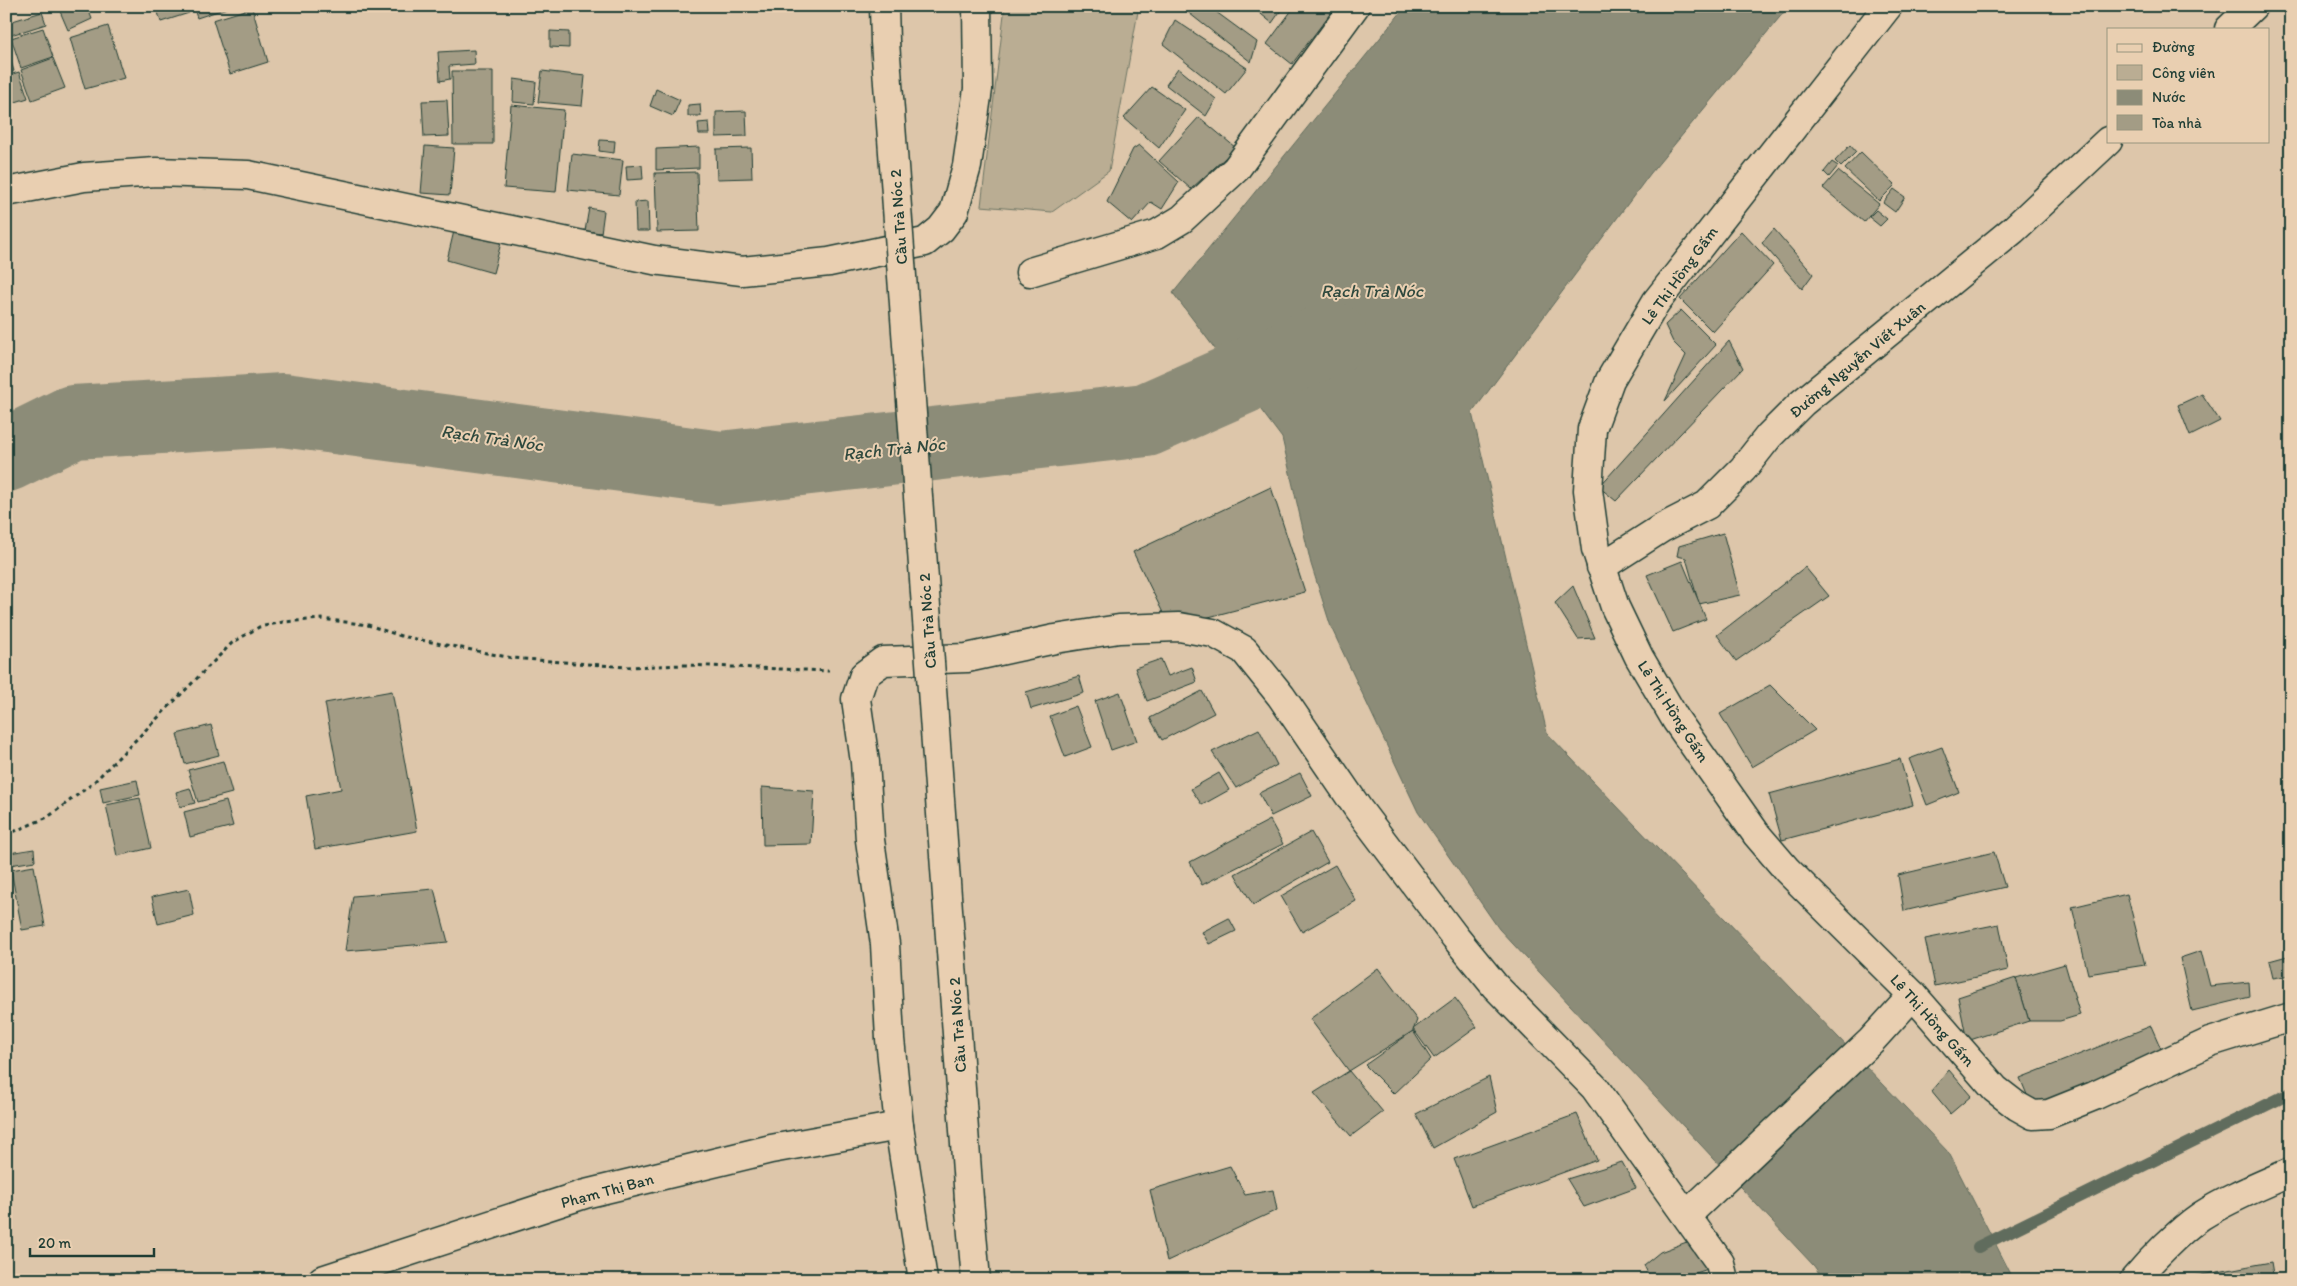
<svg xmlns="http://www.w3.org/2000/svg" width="2297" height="1286" viewBox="0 0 2297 1286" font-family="Itim,sans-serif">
  <rect width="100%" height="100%" fill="#ddc6aa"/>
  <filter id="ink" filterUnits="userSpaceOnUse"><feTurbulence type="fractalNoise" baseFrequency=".02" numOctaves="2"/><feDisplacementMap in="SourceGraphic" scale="10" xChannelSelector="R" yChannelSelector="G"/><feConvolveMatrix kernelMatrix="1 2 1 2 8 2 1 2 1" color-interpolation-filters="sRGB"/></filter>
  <g filter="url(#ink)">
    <path fill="#baad93" stroke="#6c7564" d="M1005 6H1139L1109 171 1052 212 981 206Z"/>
    <path fill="#8c8c78" stroke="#606c5d" d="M1406 6H1789L1650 174 1472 413 1547 733 1949 1153 2014 1280H1824L1814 1266 1499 929 1418 812 1331 627 1311 564 1282 438 1173 293Z"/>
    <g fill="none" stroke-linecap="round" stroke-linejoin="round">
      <path stroke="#606c5d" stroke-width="12" d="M1978 1247 2291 1093"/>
      <path stroke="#8c8c78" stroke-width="74" d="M6 455 73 422 283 410 721 468 1146 420 1331 338"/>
    </g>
    <g fill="#a39c85" stroke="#1f3d34">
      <path d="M66 6H87L92 19 68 30 59 9Z"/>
      <path d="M156 6H187L189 13 161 22Z"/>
      <path d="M193 6H233L197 18Z"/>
      <path d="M1180 6H1208L1257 42 1251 62Z"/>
      <path d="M1251 6H1284L1272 23Z"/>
      <path d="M1295 6H1336L1292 64 1267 44Z"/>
      <path d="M252 8 268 62 230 74 213 20Z"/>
      <path d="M42 12 46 24 8 36 6 23Z"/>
      <path d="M1175 20 1247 68 1226 94 1163 44Z"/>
      <path d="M108 26 124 78 85 89 70 38Z"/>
      <path d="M43 28 53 57 21 68 11 38Z"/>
      <path d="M550 31 569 32V48L550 47Z"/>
      <path d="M7 48 14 71 6 74V48Z"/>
      <path d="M474 50 475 64 449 66 450 79 440 81 438 52Z"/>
      <path d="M53 58 65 88 32 100 21 70Z"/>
      <path d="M1178 68 1216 99 1206 116 1166 85Z"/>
      <path d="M452 71H493V144H453Z"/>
      <path d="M542 71 585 76 582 106 538 102Z"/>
      <path d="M19 72 28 98 6 105V76Z"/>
      <path d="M514 79 536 82 534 104 513 102Z"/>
      <path d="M1152 87 1185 110 1159 148 1124 118Z"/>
      <path d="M656 89 680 100 673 116 650 106Z"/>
      <path d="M447 100 449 136 424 137 422 101Z"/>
      <path d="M700 104 701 116H688V105Z"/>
      <path d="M511 105 564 110 556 192 504 188Z"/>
      <path d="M746 111 747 136 716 137V112Z"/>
      <path d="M1199 117 1236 148 1191 189 1159 161Z"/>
      <path d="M709 122 710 134H699L698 123Z"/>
      <path d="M600 140 615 141 614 153 599 151Z"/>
      <path d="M1139 145 1179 182 1162 209 1151 202 1132 223 1107 202 1133 149Z"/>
      <path d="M1850 145 1856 152 1841 167 1835 161Z"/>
      <path d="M425 146 454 148 450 195 421 193Z"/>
      <path d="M699 147V168L656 170V149Z"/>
      <path d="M751 148 752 178 717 179 716 149Z"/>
      <path d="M1861 152 1895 185 1879 201 1845 169Z"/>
      <path d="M572 154 623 160 619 195 568 190Z"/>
      <path d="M1832 162 1838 166 1829 177 1824 172Z"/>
      <path d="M642 165 643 179 627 180 626 166Z"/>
      <path d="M1838 171 1879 204 1864 222 1823 188Z"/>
      <path d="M697 172 699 231 657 232 655 173Z"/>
      <path d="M1894 189 1905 197 1895 212 1883 203Z"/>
      <path d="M648 201 649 231H636L635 202Z"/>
      <path d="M589 208 604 211 601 233 585 231Z"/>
      <path d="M1876 210 1887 219 1880 226 1869 217Z"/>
      <path d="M1774 229 1813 274 1802 289 1762 243Z"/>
      <path d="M454 231 501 243 493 273 447 260Z"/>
      <path d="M1741 231 1773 265 1713 332 1680 299Z"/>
      <path d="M1681 310 1716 345 1665 401 1686 355 1673 342 1665 325Z"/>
      <path d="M1729 341 1743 368 1616 501 1599 487Z"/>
      <path d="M2202 394 2220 421 2190 436 2178 405Z"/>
      <path d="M1271 487 1305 592 1170 627 1133 552Z"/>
      <path d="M1723 533 1740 595 1699 604 1686 558 1677 556 1679 546Z"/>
      <path d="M1682 561 1706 619 1673 632 1647 575Z"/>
      <path d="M1805 567 1829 596 1736 661 1717 635Z"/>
      <path d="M1573 586 1595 638 1578 639 1555 603Z"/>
      <path d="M1161 659 1168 676 1192 667 1197 682 1147 701 1135 668Z"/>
      <path d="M1079 676 1084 693 1031 709 1026 692Z"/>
      <path d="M1770 685 1815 730 1752 767 1720 714Z"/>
      <path d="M392 691 417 831 315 849 306 796 341 789 325 703Z"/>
      <path d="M1202 691 1214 713 1162 740 1150 718Z"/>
      <path d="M1120 692 1137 741 1111 750 1095 701Z"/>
      <path d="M1076 706 1092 747 1065 757 1050 716Z"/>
      <path d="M211 725 219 755 185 764 177 734Z"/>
      <path d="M1259 729 1277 765 1236 788 1212 752Z"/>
      <path d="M1942 747 1959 792 1927 805 1909 759Z"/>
      <path d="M1900 759 1913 805 1782 840 1769 794Z"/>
      <path d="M223 761 232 793 198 802 188 770Z"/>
      <path d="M1219 773 1229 790 1202 805 1191 789Z"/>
      <path d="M1300 773 1312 796 1271 816 1259 793Z"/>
      <path d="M137 780 140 795 103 803 100 788Z"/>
      <path d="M762 787 814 791 811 844 763 845Z"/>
      <path d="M190 788 195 803 180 807 176 792Z"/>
      <path d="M140 798 151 848 117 856 106 805Z"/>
      <path d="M226 801 233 826 190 837 184 812Z"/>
      <path d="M1270 820 1283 844 1202 885 1190 862Z"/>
      <path d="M1311 832 1328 862 1253 905 1235 874Z"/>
      <path d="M34 849 35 861 10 865 9 853Z"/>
      <path d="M1994 852 2005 887 1904 911 1898 875Z"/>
      <path d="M1335 865 1356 901 1302 932 1281 896Z"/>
      <path d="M34 866 45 926 22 930 11 870Z"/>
      <path d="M189 889 194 915 158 924 152 897Z"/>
      <path d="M434 889 448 942 345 951 353 896Z"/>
      <path d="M2127 894 2145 965 2088 974 2072 907Z"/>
      <path d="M1229 918 1236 931 1209 944 1202 932Z"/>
      <path d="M1999 924 2008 970 1935 986 1925 939Z"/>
      <path d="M2201 951 2210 986 2249 982 2250 997 2192 1011 2180 958Z"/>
      <path d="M2291 955V975L2273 978 2269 961Z"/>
      <path d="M2065 964 2080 1015 2060 1021H2029L2016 978Z"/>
      <path d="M1378 968 1417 1020 1413 1031 1349 1071 1310 1019Z"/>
      <path d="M2016 978 2029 1021 1967 1041 1958 997Z"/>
      <path d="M1455 998 1477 1027 1434 1058 1413 1029Z"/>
      <path d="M2151 1026 2162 1051 2033 1109 2020 1078Z"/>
      <path d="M1413 1031 1431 1059 1394 1094 1365 1065Z"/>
      <path d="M1949 1070 1971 1096 1950 1114 1931 1091Z"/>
      <path d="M1349 1071 1383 1112 1351 1136 1314 1093Z"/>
      <path d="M1489 1077 1497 1112 1433 1148 1416 1114Z"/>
      <path d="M1577 1114 1597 1160 1472 1206 1454 1159Z"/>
      <path d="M1622 1162 1636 1188 1584 1207 1567 1179Z"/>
      <path d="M1230 1166 1245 1195 1273 1190 1277 1210 1167 1261 1150 1190Z"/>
      <path d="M1692 1240 1711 1268 1675 1280H1651L1644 1265 1660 1252Z"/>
      <path d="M2271 1262 2274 1280H2175Z"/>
    </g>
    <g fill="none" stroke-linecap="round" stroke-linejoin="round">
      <g stroke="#1f3d34" stroke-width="31">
        <g id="street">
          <path d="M1888 6 1656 302 1610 380 1592 429 1588 490 1596 549 1615 607 1639 657 1676 720 1757 835 1787 870 1913 995 1995 1089 2017 1106 2033 1115 2049 1114 2094 1096 2210 1042 2291 1017"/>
          <path d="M2229 29 2253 6"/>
          <path d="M6 192 84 177 156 172 248 175 654 260 742 271 829 262 925 242 941 229 954 212 967 166 978 89 977 6"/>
          <path d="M1030 272 1157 234 1182 219 1236 169 1355 6"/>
          <path d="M1601 567 1662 528 1707 505 1743 469 1769 436 1802 403 2013 230 2108 141"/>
          <path d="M1688 1214 1871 1041 1913 995"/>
          <path d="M322 1280 585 1194 771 1149 899 1126"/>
          <path d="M923 1280 899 1126 890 1039 885 944 870 840 865 762 856 699 864 675 883 661 967 658 1055 639 1119 629 1179 627 1213 633 1244 650 1281 696 1359 810 1455 937 1495 986 1595 1088 1720 1263 1724 1280"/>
          <path d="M2134 1280C2151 1260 2179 1231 2201 1216 2229 1198 2260 1186 2291 1172"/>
        </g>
      </g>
      <g stroke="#1f3d34" stroke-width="31">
        <g id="secondary">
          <path d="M884 6 885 42"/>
          <path d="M969 1199 976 1280"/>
        </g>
      </g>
      <path stroke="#1f3d34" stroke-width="3" stroke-dasharray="4 4" stroke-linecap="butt" d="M6 835 48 817 92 784 232 643 259 627 283 622 322 619 368 625 401 636 512 658 626 667 686 665 829 671"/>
      <use href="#street" stroke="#e9cfb1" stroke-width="28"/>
      <use href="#secondary" stroke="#e9cfb1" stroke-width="28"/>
      <g stroke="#1f3d34" stroke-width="31" stroke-linecap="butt">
        <path id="secondary-bridge" d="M885 42 969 1199"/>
      </g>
      <use href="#secondary-bridge" stroke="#e9cfb1" stroke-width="28"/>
    </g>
  </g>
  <g text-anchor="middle" stroke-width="4" stroke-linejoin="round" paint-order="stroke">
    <g font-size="16" fill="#1f3d34" stroke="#e9cfb1">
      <text transform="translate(898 217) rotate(-94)" y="6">Cầu Trà Nóc 2</text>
      <text transform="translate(1679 275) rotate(-54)" y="6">Lê Thị Hồng Gấm</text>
      <text transform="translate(1857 359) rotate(-40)" y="6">Đường Nguyễn Viết Xuân</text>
      <text transform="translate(927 621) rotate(-94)" y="6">Cầu Trà Nóc 2</text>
      <text transform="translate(1674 711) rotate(57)" y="6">Lê Thị Hồng Gấm</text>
      <text transform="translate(1933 1020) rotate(48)" y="6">Lê Thị Hồng Gấm</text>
      <text transform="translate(957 1025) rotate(-94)" y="6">Cầu Trà Nóc 2</text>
      <text transform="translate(607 1190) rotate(-15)" y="6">Phạm Thị Ban</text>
    </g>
    <g font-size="18" font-style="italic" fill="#2f493e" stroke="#e9cfb1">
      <text x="1372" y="297">Rạch Trà Nóc</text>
      <text transform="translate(492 438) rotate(8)" y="6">Rạch Trà Nóc</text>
      <text transform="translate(894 449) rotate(-6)" y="6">Rạch Trà Nóc</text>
    </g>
  </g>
  <rect width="2297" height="1286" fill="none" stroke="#e9cfb1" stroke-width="25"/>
  <rect x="12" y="12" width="2272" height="1261" fill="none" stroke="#1f3d34" stroke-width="2" filter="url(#ink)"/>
  <rect x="2107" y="28" width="162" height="115" fill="#e9cfb1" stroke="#98957f"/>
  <rect x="2117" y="44" width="25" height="8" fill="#e9cfb1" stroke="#98957f"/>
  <text x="2152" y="52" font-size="15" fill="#1f3d34">Đường</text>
  <rect x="2117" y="65" width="25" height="15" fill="#baad93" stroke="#98957f"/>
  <text x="2152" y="78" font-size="15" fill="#1f3d34">Công viên</text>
  <rect x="2117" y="90" width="25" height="15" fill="#8c8c78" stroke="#98957f"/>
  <text x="2152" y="102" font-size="15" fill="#1f3d34">Nước</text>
  <rect x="2117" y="115" width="25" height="15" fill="#a39c85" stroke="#98957f"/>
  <text x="2152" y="128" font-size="15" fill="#1f3d34">Tòa nhà</text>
  <path d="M30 1248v8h124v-8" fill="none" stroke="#1f3d34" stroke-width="2.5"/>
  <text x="38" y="1248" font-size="15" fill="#1f3d34" stroke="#e9cfb1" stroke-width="4" paint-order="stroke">20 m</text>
</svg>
